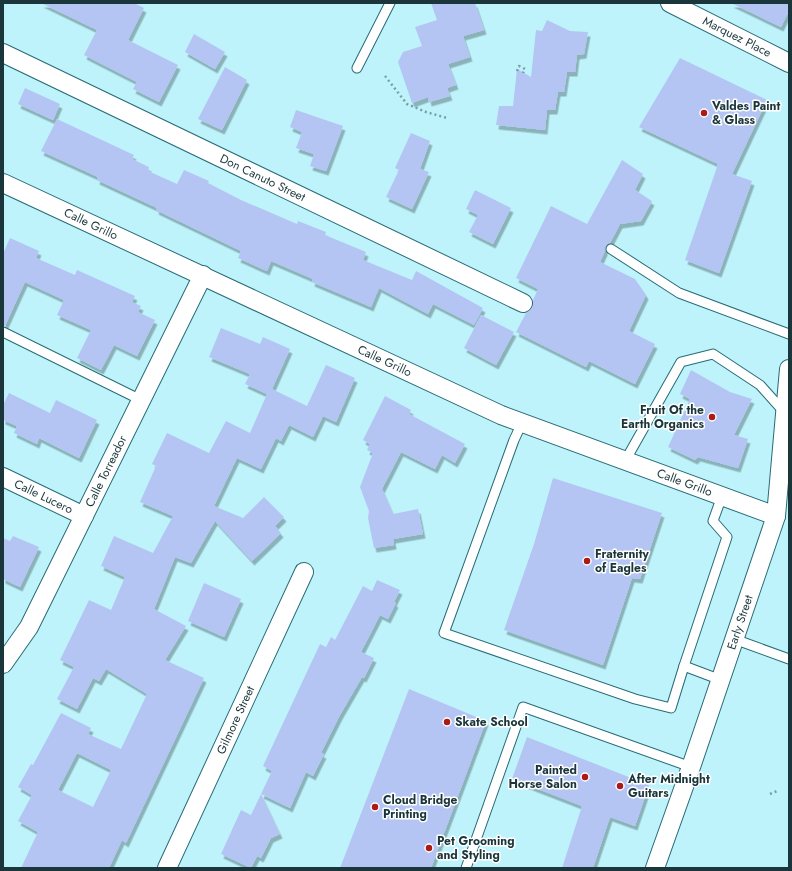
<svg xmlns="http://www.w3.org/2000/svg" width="792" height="871" viewBox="0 0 792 871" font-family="Jost,sans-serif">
  <defs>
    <filter id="shadow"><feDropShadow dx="2.5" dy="4.5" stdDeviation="0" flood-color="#0004"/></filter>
  </defs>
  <rect width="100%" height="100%" fill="#bef3fc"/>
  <g fill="#b4c5f4" fill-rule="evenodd" filter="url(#shadow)">
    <path d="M41 3H134L144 8 128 40 178 65 159 102 133 89 137 82 84 55 97 30Z"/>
    <path d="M431 3H475L484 30 463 36 470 57 448 64 456 85 447 88 450 96 429 102 428 97 412 103 398 62 403 52 422 46 415 27 437 20Z"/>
    <path d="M731 3H789V11L781 27Z"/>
    <path d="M547 20 570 31 588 32 584 54 577 55 575 72H567L564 92H558L555 110H547L545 130 496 125 499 106H513L517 69 531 77 536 30 542 31Z"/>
    <path d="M194 34 225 52 215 69 185 52Z"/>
    <path d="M680 58 767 100 732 174 752 181 719 273 685 260 718 164 639 127Z"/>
    <path d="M225 67 247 80 222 130 198 119Z"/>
    <path d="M25 88 60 104 53 120 18 104Z"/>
    <path d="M296 110 343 126 326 171 310 166 314 154 296 148 302 132 290 127Z"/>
    <path d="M57 119 134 155 132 159 149 167 148 171 177 184 184 170 209 181 208 183 241 200 297 224 298 221 326 232 325 235 366 252 363 260 412 280 416 271 483 308 474 325 433 304 428 314 379 288 371 307 312 282 313 279 271 261 267 271 238 258 241 251 156 210 157 208 97 180 98 177 41 151Z"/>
    <path d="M411 133 430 141 420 169 429 172 412 209 386 197 399 170 395 168Z"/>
    <path d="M622 160 643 174 635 190 652 201 641 221 620 224 610 243 606 246 605 251 600 262 635 279 646 295 629 331 655 344 635 384 589 361 586 367 516 332 526 313 532 308 533 300 538 289 516 278 551 206 587 224Z"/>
    <path d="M475 190 511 208 493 244 469 232 478 215 466 209Z"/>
    <path d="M10 238 39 251 36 258 75 275 77 270 135 296 132 302 141 306 138 312 155 320 137 356 114 345 101 370 77 358 91 330 57 315 64 300 25 282 5 326H3V254Z"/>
    <path d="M481 315 514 332 496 365 464 348Z"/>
    <path d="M221 328 260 344 263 337 290 349 272 389 307 406 326 365 355 378 336 422 323 416 313 437 289 425 281 441 276 438 261 469 237 458 214 506 243 518 264 497 284 517 275 526 281 533 252 561 215 521 191 563 175 557 154 609 186 626 165 660 204 678 126 843 122 840 109 868H21L38 832 18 821 32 795 18 787 31 764 33 765 61 713 91 728 88 734 121 749 147 694 106 669 99 681 93 678 77 709 57 699 74 667 60 660 89 600 111 610 125 577 101 566 114 536 153 553 173 516 140 502 156 466 152 464 167 433 209 453 226 421 250 433 267 394 245 384 250 374 209 357ZM77 753 111 770 93 807 58 790Z"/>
    <path d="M691 370 730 392 752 399 734 435 748 439 738 468 698 457 695 460 668 447 690 399 680 394Z"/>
    <path d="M9 393 50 413 56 400 97 420 79 458 39 438 37 444 14 433 17 426 3 420V405Z"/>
    <path d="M385 396 411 410 409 414 465 444 455 463 442 455 435 469 401 452 382 489 393 514 418 509 423 534 393 539 394 545 374 548 368 518 369 511 360 487 373 453 367 450 370 444 363 440Z"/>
    <path d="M553 478 662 513 640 579 632 578 603 665 504 630 534 544Z"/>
    <path d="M13 536 39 547 20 587 3 579V538L10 541Z"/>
    <path d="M377 580 400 590 394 602 396 603 388 619 380 615 361 652 374 658 364 678 362 677 340 715 321 753 324 754 313 776 306 772 290 808 261 794 280 834 271 838 261 858 257 856 251 868 221 854 241 810 251 815 272 771 263 766 320 644 326 647 331 637 335 640 363 586 372 591Z"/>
    <path d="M204 583 241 599 224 637 188 621Z"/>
    <path d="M409 689 486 721 431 868H340Z"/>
    <path d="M527 737 649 785 635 826 610 817 593 868H562L582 806 512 779Z"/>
  </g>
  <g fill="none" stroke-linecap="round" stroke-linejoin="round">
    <g stroke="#276b75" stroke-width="11">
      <g id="lane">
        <path d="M357 68 390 3"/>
        <path d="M611 249 679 293 789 334"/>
        <path d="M3 332 141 400"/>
        <path d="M522 423 514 440 444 633 635 699 671 708 684 666 721 680"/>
        <path d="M625 461 681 362 713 354 760 385 785 413"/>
        <path d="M734 639 789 659"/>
        <path d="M684 666 727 537 713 521 722 496"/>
        <path d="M466 868 523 707 691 767"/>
      </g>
    </g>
    <g stroke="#276b75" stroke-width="20">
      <g id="street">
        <path id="s1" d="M670 3 789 63"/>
        <path id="s2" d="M3 53 523 303"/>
        <path id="s3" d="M3 183 501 415 776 516"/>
        <path id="s4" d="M3 477 84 516"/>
        <path id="s5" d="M3 664 29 627 203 275"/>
        <path id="s6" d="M167 868 304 572"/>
        <path id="s7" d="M655 868 691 767 776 516 789 369"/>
      </g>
    </g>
    <g stroke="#76a0a7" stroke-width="2.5" stroke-dasharray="2 3" stroke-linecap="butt">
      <path d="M517 71 519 66 525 69 523 73"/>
      <path d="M385 76 407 104 426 112 447 118"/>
      <path d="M770 794 777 791"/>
    </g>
    <use href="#lane" stroke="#fff" stroke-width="9"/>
    <use href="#street" stroke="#fff" stroke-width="18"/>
  </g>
  <g fill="#ab1a14" stroke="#fff" stroke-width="1.5">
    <circle cx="704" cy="113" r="4"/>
    <circle cx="712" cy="417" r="4"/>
    <circle cx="587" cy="561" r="4"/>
    <circle cx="447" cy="722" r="4"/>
    <circle cx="585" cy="777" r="4"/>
    <circle cx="620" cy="786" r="4"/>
    <circle cx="375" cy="807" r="4"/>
    <circle cx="429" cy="848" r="4"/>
  </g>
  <g text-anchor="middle" stroke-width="3" stroke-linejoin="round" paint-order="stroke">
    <g font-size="12" fill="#1b363b" stroke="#fff">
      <text dy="4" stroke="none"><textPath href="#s1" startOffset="75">Marquez Place</textPath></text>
      <text dy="4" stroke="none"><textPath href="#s2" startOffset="288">Don Canuto Street</textPath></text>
      <text dy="4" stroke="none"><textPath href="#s3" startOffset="97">Calle Grillo</textPath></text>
      <text dy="4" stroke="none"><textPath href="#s3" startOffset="421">Calle Grillo</textPath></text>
      <text dy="4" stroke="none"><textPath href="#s5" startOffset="219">Calle Torreador</textPath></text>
      <text dy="4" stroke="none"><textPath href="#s3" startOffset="745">Calle Grillo</textPath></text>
      <text dy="4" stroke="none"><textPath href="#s4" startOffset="45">Calle Lucero</textPath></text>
      <text dy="4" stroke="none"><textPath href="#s7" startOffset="260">Early Street</textPath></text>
      <text dy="4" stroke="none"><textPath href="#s6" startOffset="163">Gilmore Street</textPath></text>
    </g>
    <g font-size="12" font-weight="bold" fill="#1b363b" stroke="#fff" text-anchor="start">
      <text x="712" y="110">Valdes Paint<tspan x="712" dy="14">&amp; Glass</tspan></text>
      <text x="704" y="414" text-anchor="end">Fruit Of the<tspan x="704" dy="14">Earth Organics</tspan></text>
      <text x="595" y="558">Fraternity<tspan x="595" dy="14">of Eagles</tspan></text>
      <text x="455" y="726">Skate School</text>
      <text x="577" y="774" text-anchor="end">Painted<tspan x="577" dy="14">Horse Salon</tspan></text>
      <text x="628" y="783">After Midnight<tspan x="628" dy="14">Guitars</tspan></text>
      <text x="383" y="804">Cloud Bridge<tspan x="383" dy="14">Printing</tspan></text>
      <text x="437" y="845">Pet Grooming<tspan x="437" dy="14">and Styling</tspan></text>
    </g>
  </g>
  <rect width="792" height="871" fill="none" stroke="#1b363b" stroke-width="8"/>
</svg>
